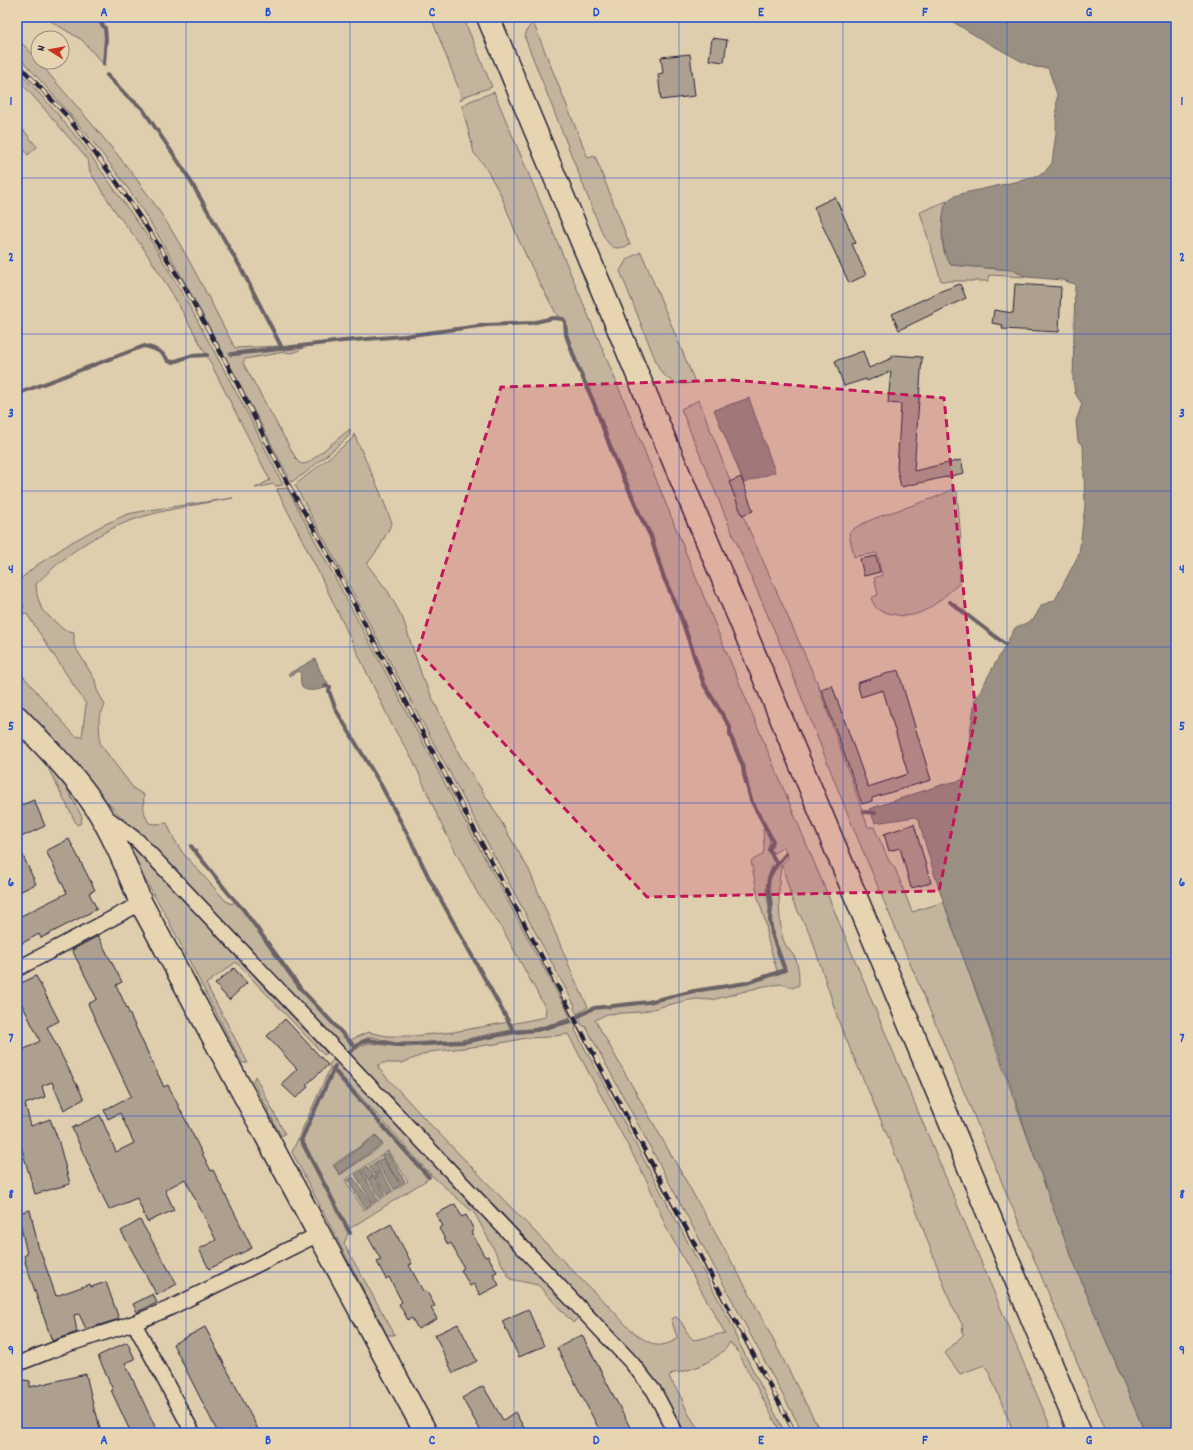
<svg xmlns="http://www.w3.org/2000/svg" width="1193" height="1450" viewBox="0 0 1193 1450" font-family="Dekko,sans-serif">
  <rect width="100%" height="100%" fill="#dfcead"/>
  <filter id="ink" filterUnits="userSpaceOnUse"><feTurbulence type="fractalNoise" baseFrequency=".025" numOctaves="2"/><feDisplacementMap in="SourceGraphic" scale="8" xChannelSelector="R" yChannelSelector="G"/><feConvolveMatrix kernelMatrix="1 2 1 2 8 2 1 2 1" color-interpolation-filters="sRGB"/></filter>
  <g filter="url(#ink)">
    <g fill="#c3b49d" stroke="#726b6c" fill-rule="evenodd">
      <path d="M44 17H94L104 29 105 37 103 64 82 40Z"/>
      <path d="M431 17H463L492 87 465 96 459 102 461 96 457 84Z"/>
      <path d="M533 22 588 158 595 156 630 245C614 251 611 248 603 235L525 38C526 31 528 27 533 22Z"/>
      <path d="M17 39 28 49C75 106 129 162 169 226 193 265 213 307 235 348L280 346 229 353 230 356 303 348C296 352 292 354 285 352L245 359 243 363 298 462 302 464 308 463 350 429V434L345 440 304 474 291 482C263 428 235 374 206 321 182 277 158 232 129 190 95 142 57 98 17 55Z"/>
      <path d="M17 69 57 113 86 149 155 247 190 307 249 416 283 485 276 486 274 484 255 488 270 480 207 356 172 293 142 246 117 214 90 172 88 160 47 112 17 78Z"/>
      <path d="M494 92 616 381 721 639 899 1066 1053 1433H1014L989 1372 984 1365 960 1374 945 1353 963 1335 962 1324 952 1306 892 1146 840 1025 811 936 793 902 782 865C777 878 779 925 783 939 786 948 794 954 796 960 799 968 799 977 799 985L793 988 783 984 764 986 712 1000 696 999 684 1001 641 1012 607 1014 595 1020 747 1289 821 1433H803L586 1027 582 1025 579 1018 594 1009 648 1003 695 992 747 984 765 979 786 971 773 934 771 918 772 905 769 885 770 878 773 872 788 858 784 847 774 853 771 850 774 841 752 800 745 770V766L732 735 731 727 706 684 682 615 665 576 652 534 641 514 636 500 617 459 594 400 578 364 568 335 566 322 564 318 558 317 539 282 519 241 501 195 484 165 474 153 462 106 470 101Z"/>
      <path d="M17 122 37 147 28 155 17 140Z"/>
      <path d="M947 201C943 212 940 239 944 251 945 256 949 260 951 265L1013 270 1027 277 989 275 988 281H941L920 212Z"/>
      <path d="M641 252 695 382C679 387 669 382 659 369L620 271 627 259Z"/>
      <path d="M699 400 747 525 817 682 868 827H874L889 861 895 868 912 912 944 902C985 1016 1024 1132 1068 1246 1092 1309 1119 1371 1145 1433H1107L850 820 784 653 734 537 681 409Z"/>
      <path d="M354 434 380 492 392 523 379 548 367 564 389 593 403 619 422 676 459 754 495 811 529 870 575 980 588 1007 577 1014 574 1008 575 1006 295 485 347 443 352 439Z"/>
      <path d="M287 488 536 954 571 1018 531 1030H513L511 1024 545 1017 546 1009 502 928 478 894 441 824 413 760 392 725 319 573 277 490V489Z"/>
      <path d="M953 489 957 492C959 522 964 554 959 584 937 601 922 622 892 614 879 611 876 611 871 598L878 595 874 578 882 575 877 553 854 557 849 533C860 520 910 507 928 500 937 497 945 493 953 489Z"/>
      <path d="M233 498C196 505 149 511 115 527 85 541 59 561 36 584L37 595 42 610 64 630 74 632V645L95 680 97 690 105 705 99 718 100 744 134 789 144 795C143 806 143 813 149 823L155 824 167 823 174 839 182 852 226 901 232 904 235 901 242 909 300 989 354 1047 349 1051V1052L351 1053 361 1046 369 1043 392 1046 408 1047 461 1043 514 1034 539 1031 574 1022 576 1027 575 1030 734 1329 735 1335 785 1433H781L739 1354 730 1342C723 1358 690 1372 673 1373L669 1377 681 1397 688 1413 701 1433H684L642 1367 601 1319 497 1208 347 1054 177 874 17 710V669L75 736 82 737 86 704 27 614H24L21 610 24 606 17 596V582L37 565 72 542 103 525 128 514 143 511ZM568 1034 648 1183 667 1229 725 1333 694 1340C685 1334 685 1323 676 1317L671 1319 677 1337 674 1341C669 1343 662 1346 656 1345 634 1338 622 1320 607 1304 597 1295 587 1286 578 1276L425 1119 379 1069 378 1065 383 1063H402L430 1052 496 1044 526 1038 549 1037Z"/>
      <path d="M17 725 54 764 82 817 81 823 77 825 47 766 17 733Z"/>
      <path d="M763 829C769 835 771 840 768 848L773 861 772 866 768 879 766 889 769 908V920L773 942 783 969 777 971 768 940 766 924 758 897 751 861 762 855 764 850Z"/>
      <path d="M121 835 327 1053 324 1055 236 962 206 984 248 1063H242L164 912 129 852Z"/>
      <path d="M509 1022 511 1030 461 1040 415 1043H396L372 1037 367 1038 355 1045 350 1040 368 1032 387 1036H413L453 1032Z"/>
      <path d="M333 1060H336L339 1062 413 1142 581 1315 573 1323 538 1285 510 1279 475 1214 430 1174 382 1120 333 1067 300 1141 348 1233 344 1244 395 1335H387L292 1152 330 1068 329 1064Z"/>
      <path d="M333 1072 428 1179 349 1229 303 1140ZM376 1135 383 1145 340 1175 333 1165ZM388 1151 408 1181 364 1210 345 1180Z"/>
      <path d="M255 1076 285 1134 281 1136 253 1081Z"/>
    </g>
    <g fill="#9a8f83" stroke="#6a6366">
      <path d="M945 17H1176V1433H1145C1119 1372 1093 1310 1068 1248 1042 1182 1021 1114 997 1047 969 972 939 898 919 821L915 817 875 823 869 809 941 785 962 780 966 773 970 733 975 700 1015 628 1033 620 1042 605 1055 600 1079 554 1085 506 1083 445 1078 441 1076 421 1082 404 1075 393 1073 379 1075 284 1062 280 1027 277 1013 270 951 265C949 262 947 260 946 257 942 246 940 212 947 202 950 197 956 196 960 194L1028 179 1044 173 1052 163 1056 133 1057 94 1048 68 1035 67 1021 61 981 39Z"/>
      <path d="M749 398 775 472 744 483 714 410Z"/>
      <path d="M315 659 322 675 328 683 325 688C309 692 298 693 301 673L298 671 290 676 288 674Z"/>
      <path d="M376 1136 382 1144 340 1174 334 1166Z"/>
      <path d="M388 1153 405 1181 394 1189 378 1164H376L392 1190 387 1194 375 1175 379 1173 378 1172 374 1174 369 1166 382 1158 399 1182 382 1156Z"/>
      <path d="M367 1167 373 1175 369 1179 374 1176 385 1194 380 1198 364 1173H362L378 1199 365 1208 348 1180 353 1177 370 1201 371 1200 355 1175Z"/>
    </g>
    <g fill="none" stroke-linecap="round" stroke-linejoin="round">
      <g stroke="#6a6366" stroke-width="4">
        <path d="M96 17 105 28 106 38 104 64"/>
        <path d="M107 75 126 95 142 108 184 170 242 270 282 348"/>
        <path d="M232 354 343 341 404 336 487 325 531 323 553 318 563 319 565 322 566 335 577 365 593 401 615 460 634 501 639 514 650 535 663 576 680 615 704 685 730 727V735L743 767 744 775 751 800 773 841 769 850 777 863"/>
        <path d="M17 394 144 346C154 348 164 352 168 361L173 362 190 356 207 355"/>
        <path d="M950 602 1005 644"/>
        <path d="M325 686 330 687 329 691 336 710 381 785 410 839 430 880 511 1026 513 1032"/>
        <path d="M864 812 875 813"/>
        <path d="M191 846 229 894 243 909 301 989 355 1047"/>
        <path d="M578 1016 594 1008 648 1002 694 991 746 983 785 970 772 934 770 920 771 906 768 885 769 878 774 868 786 854"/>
        <path d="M349 1052 362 1042 369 1040 398 1045 464 1042 513 1032 536 1030 570 1021"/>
        <path d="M335 1066 301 1140 350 1233"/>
        <path d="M333 1069 380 1123"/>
        <path d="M383 1126 429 1177"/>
      </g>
    </g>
    <g fill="#aea08f" stroke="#22223b">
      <path d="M712 38 727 40 724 62 709 60Z"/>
      <path d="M690 54 695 96 661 100 658 74 663 73 661 57Z"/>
      <path d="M835 197 856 243 852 244 866 275 849 283 814 207Z"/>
      <path d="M960 284 966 298 899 330 892 314 941 291Z"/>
      <path d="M1015 284 1061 287 1059 332 1002 329 1003 325 992 323 994 310 1013 313Z"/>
      <path d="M863 351 869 368 892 358V355L922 357 914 471 961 460 964 473 901 487 897 469 901 404 888 403 891 371 867 381 866 379 844 386 835 361Z"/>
      <path d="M741 477 753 511 742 515 729 482Z"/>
      <path d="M876 556 880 572 864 576 860 559Z"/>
      <path d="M898 670 931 780 872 798V801L862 804 821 689 832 685 868 787 908 774 883 690 861 697 857 683Z"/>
      <path d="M34 800 45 826 17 839V807Z"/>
      <path d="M914 824 931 883 911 888 900 848 889 851 884 834Z"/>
      <path d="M69 839 95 890 89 893 97 909 41 938 39 934 17 946V918L67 893 46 851Z"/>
      <path d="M17 843 36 884 17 893Z"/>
      <path d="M98 936 122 982 116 985 164 1087 168 1085 211 1171 213 1170 252 1248 209 1269 199 1249 216 1240 185 1179 165 1190 174 1210 147 1222 137 1198 109 1210 72 1128 100 1115 116 1152 134 1143 120 1113 108 1119 104 1110 131 1096 88 1004 97 999 72 950Z"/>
      <path d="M234 968 247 983 229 1000 215 984Z"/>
      <path d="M36 976 59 1021 47 1027 84 1099 64 1110 52 1082 42 1086 45 1097 25 1104 31 1126 50 1119 58 1139 70 1184 35 1194 17 1133V1053L40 1041 17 994V985Z"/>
      <path d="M285 1019 328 1065 306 1085 308 1087 296 1098 281 1084 297 1069 267 1036Z"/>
      <path d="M455 1204 462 1217 466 1215 474 1230 471 1232 485 1257 488 1256 497 1272 493 1274 499 1285 480 1295 474 1284 470 1286 461 1270 464 1268 451 1243 448 1245 439 1228 443 1226 436 1214Z"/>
      <path d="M30 1210 39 1250H40L56 1296 90 1284 91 1287 106 1282 119 1319 86 1329 79 1314 74 1315 77 1332 52 1341 25 1262H26L24 1256 27 1254 18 1213Z"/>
      <path d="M140 1220 177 1284 157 1295 121 1231Z"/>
      <path d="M391 1224 412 1264 409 1265 423 1291 426 1290 435 1306 431 1308 437 1319 418 1329 412 1318 408 1320 399 1304 402 1302 389 1277 386 1279 377 1262 381 1260 368 1237Z"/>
      <path d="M153 1294 157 1303 137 1312 133 1304Z"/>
      <path d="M528 1309 544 1346 519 1357 502 1321Z"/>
      <path d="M458 1324 477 1361 453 1373 435 1335Z"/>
      <path d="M205 1327 260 1433H218L173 1344Z"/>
      <path d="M582 1335 633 1433H601L557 1348Z"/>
      <path d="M127 1342 135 1359 125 1363 158 1433H131L111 1390H113L98 1356Z"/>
      <path d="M86 1374 95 1413 96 1412 101 1433H17V1379L30 1381V1387Z"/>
      <path d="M483 1386 503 1420 515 1412 527 1433H482L462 1398Z"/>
    </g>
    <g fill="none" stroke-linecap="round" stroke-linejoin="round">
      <g stroke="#22223b" stroke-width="17">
        <g id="street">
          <path d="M105 816 138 841 631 1362 654 1391 676 1433"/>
          <path d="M17 969 141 903"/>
          <path d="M134 1323 193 1433"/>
          <path d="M17 1364 63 1346 134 1323 170 1308 319 1234"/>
        </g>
      </g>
      <g stroke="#22223b" stroke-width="25">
        <path id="primary" d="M17 717C46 747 74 774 97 809 115 838 128 871 141 903L426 1433"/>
      </g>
      <g stroke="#22223b" stroke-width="25">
        <path id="highway" d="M488 17 1080 1433"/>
      </g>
      <use href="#street" stroke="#e7d5b2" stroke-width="14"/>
      <use href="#primary" stroke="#e7d5b2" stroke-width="22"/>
      <use href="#highway" stroke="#e7d5b2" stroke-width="22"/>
      <g stroke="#22223b" stroke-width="4.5">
        <path id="rail" d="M17 63 67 116 118 184 161 249 184 286 233 375 289 486 316 532C475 832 637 1131 795 1433"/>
      </g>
      <use href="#rail" stroke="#e7d5b2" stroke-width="3" stroke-dasharray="9" stroke-linecap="butt"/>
    </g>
  </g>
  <path fill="#c2185b" fill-opacity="0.2" stroke="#c2185b" stroke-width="3" stroke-dasharray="8 5" stroke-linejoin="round" d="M732 380 944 398 976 715 939 891 647 897 418 651 501 387Z"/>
  <path fill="none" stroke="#1d4ed8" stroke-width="1" stroke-opacity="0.55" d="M186 17V1433M350 17V1433M514 17V1433M679 17V1433M843 17V1433M1007 17V1433M17 178H1176M17 334H1176M17 491H1176M17 647H1176M17 803H1176M17 959H1176M17 1116H1176M17 1272H1176"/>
  <rect width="1193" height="1450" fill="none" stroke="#e7d5b2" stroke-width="44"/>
  <g transform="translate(50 50) rotate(281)"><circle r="19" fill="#e7d5b2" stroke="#988d82"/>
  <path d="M0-3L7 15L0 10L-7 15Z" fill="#c8321e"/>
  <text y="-6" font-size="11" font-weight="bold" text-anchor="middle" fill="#22223b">N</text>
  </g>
  <rect x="22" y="22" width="1149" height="1406" fill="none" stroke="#1d4ed8" stroke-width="1.5"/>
  <g font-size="13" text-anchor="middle" font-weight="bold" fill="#1d4ed8">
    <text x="104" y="16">A</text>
    <text x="268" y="16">B</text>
    <text x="432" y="16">C</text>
    <text x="596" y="16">D</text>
    <text x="761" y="16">E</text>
    <text x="925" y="16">F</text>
    <text x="1089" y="16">G</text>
    <text x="11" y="105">1</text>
    <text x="1182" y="105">1</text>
    <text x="11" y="261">2</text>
    <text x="1182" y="261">2</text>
    <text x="11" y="417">3</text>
    <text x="1182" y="417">3</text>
    <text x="11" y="573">4</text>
    <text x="1182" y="573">4</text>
    <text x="11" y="730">5</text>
    <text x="1182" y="730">5</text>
    <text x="11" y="886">6</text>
    <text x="1182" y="886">6</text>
    <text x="11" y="1042">7</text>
    <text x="1182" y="1042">7</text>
    <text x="11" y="1198">8</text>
    <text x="1182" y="1198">8</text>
    <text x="11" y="1354">9</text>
    <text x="1182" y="1354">9</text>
    <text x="104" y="1444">A</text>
    <text x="268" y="1444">B</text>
    <text x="432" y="1444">C</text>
    <text x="596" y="1444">D</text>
    <text x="761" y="1444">E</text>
    <text x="925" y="1444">F</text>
    <text x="1089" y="1444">G</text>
  </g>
</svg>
